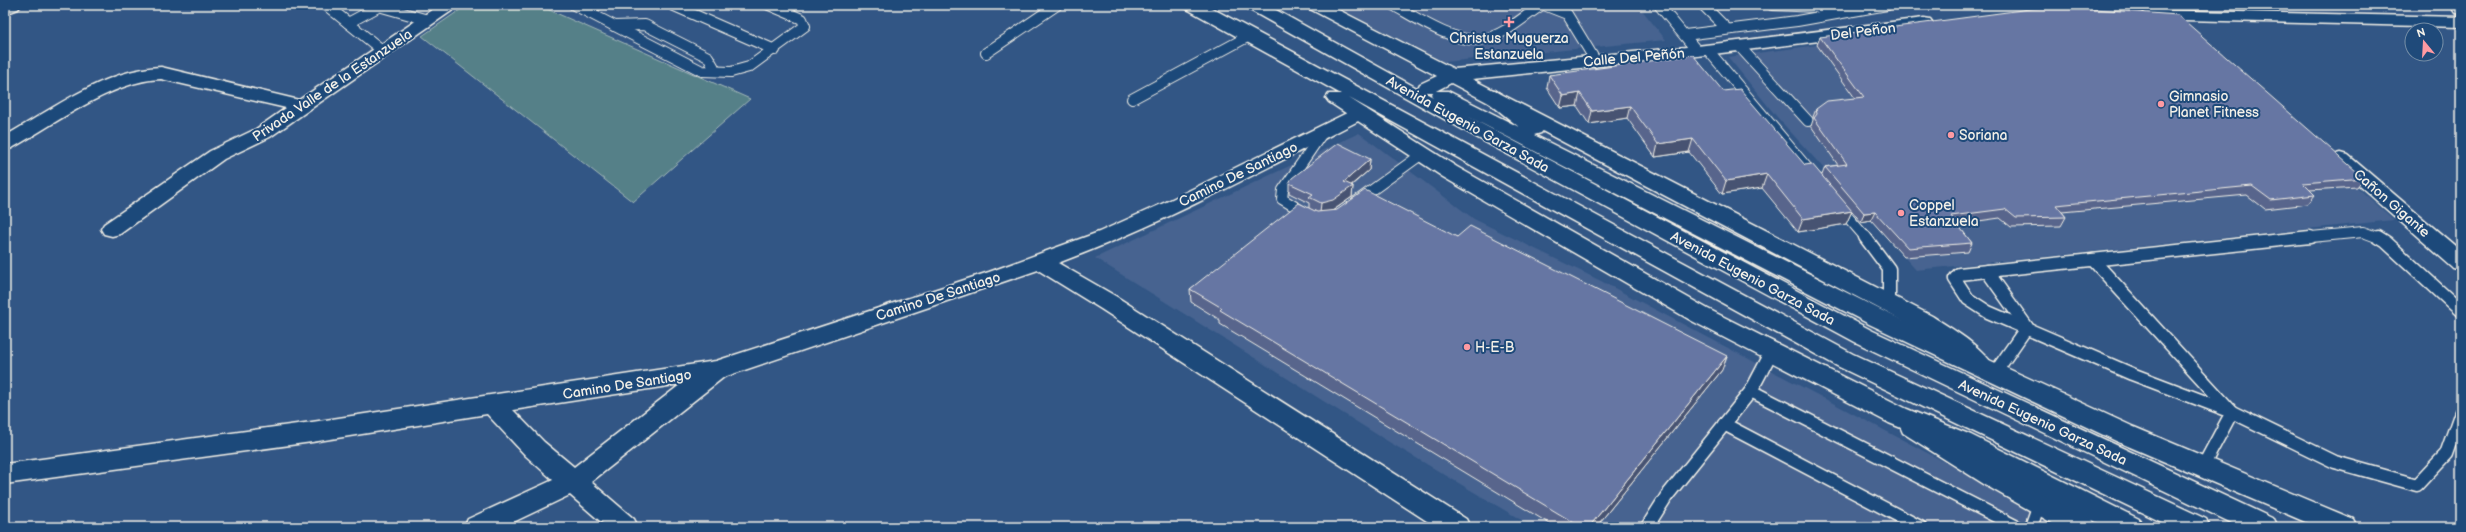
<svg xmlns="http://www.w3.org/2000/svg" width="2466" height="532" viewBox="0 0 2466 532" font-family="'Balsamiq Sans',sans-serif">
  <rect width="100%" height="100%" fill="#325685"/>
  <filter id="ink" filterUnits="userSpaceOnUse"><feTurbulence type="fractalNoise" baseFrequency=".025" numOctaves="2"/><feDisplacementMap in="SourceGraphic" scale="8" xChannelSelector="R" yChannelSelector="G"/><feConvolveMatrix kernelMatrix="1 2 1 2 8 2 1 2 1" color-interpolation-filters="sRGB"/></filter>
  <g filter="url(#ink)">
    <g fill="#466390">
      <path d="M1333 5H1638L1666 40 1444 62Z"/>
      <path d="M2169 20 2394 220 1916 270 1777 117 1728 57 1817 45Z"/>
      <path d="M1359 133 1474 219 1601 281 2068 527H1533L1384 439 1095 258Z"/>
    </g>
    <path fill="#548088" stroke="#a4b8b8" d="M467 5H538L750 99 633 202 422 36Z"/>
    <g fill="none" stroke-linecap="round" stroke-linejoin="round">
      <g stroke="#f4f1e8" stroke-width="12">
        <g id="lane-far1">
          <path d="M326 5 383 51"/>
          <path d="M375 5 428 20"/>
          <path d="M574 5 702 71 731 72 749 67 805 26 802 19 769 5"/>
          <path d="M672 5 775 50"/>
          <path d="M1393 5C1417 18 1456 45 1484 39 1505 35 1524 16 1542 5"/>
          <path d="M1544 5 1567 14 1595 60"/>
          <path d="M1659 5 1697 51"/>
          <path d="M1703 5 1726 28"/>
          <path d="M1772 5 1841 8"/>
          <path d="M587 11 597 5"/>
          <path d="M348 23 378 7"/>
          <path d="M614 26 645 25 708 57 716 71"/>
          <path d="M1685 35 1797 21 1887 5"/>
          <path d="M1739 46 1808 121"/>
          <path d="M1708 50 1814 176"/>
          <path d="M986 53 1057 5"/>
          <path d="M1132 99 1249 36"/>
          <path d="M1357 201 1422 154"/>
          <path d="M1840 208 1866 238"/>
          <path d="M1307 214 1282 199 1283 190 1323 132"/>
          <path d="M2301 238 2363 232 2379 238"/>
        </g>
      </g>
      <g stroke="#f4f1e8" stroke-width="15">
        <g id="lane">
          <path d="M1865 237 1889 269V304"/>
          <path d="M2310 237 1959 274 1955 279 1968 299 1988 312 2132 374 2232 412 2335 462 2417 485 2446 454 2461 412"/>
          <path d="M2378 237 2386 242 2461 311"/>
          <path d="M2093 260 2232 412 2202 468"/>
          <path d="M1987 271 2027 327 1995 373"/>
          <path d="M1751 391 2017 527"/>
          <path d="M1724 424 1920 527"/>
          <path d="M1647 527 1666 497 1751 391 1771 353"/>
          <path d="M2031 527 2039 504"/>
        </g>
      </g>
      <g stroke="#f4f1e8" stroke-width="3">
        <g id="street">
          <path d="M5 5H21L18 9 5 14Z"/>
          <path d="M439 5H460L270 137 224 159 120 234 112 236 104 234 101 229 104 224 210 151 256 129 286 108 161 79C114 80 53 125 12 148L5 150V136C53 109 105 69 161 67L299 100Z"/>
          <path d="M1307 5H1329L1454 69 1697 46 1924 18 1930 19 1933 23 1930 27 1924 28 1697 56 1472 79 1932 316C1953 330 1981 345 1994 367L1990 373 1982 376 1974 373 1951 352 1916 328 1451 83 1434 92H1420L1418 88 1420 84 1437 76 1310 9Z"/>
          <path d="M2151 10 2461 17V27L2145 19 2142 15 2145 11Z"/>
          <path d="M1359 107 1366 109 1369 113 1366 117C1265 169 1165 223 1058 263L1117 297 1466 519 1470 527H1436L1101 309 1038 270 724 377 591 482 634 519 638 527H607L570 495 503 527H464L468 519 553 480 526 456 487 414 312 442 5 484V464L312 422 716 361 989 272 1099 232 1166 202ZM681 384 574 467 544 442 513 410Z"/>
          <path d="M2341 153 2348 155 2461 251V270L2453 268 2334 163 2331 159 2334 155Z"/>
        </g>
      </g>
      <g stroke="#f4f1e8" stroke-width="3">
        <g id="secondary">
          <path d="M2450 5H2461V14L2455 13Z"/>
          <path d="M1912 416 1921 419 2005 472 2092 519 2096 527H2059L1987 486 1903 433 1900 426 1903 419Z"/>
        </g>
      </g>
      <g stroke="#f4f1e8" stroke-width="3">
        <g id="highway">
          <path d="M1184 5H1206L1853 354 2206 519 2210 527H2172L1837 366 1349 98 1457 167 1708 309 1907 409 1971 435 2139 519 2143 527H2106L1953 449 1889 423 1692 321 1443 177 1329 102 1326 98 1329 94H1341L1187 9Z"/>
          <path d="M1245 5H1267L1433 97 1431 95 1434 91H1448L1519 127 1478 94 1481 90H1495L1541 125 1544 129 1541 133 1534 135 1885 312 2134 427 2353 519 2357 527H2317L2116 441 1869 324 1467 116 1871 330 2274 519 2278 527H2240L1855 342 1485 142 1248 9Z"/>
        </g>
      </g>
      <use href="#lane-far1" stroke="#1f4a7a" stroke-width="10"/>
      <use href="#lane" stroke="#1f4a7a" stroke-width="12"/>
      <use href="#street" fill="#1f4a7a" fill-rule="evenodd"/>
      <use href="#secondary" fill="#1f4a7a" fill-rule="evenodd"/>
      <use href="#highway" fill="#1f4a7a" fill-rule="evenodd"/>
    </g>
    <g fill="#58658c" stroke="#f4f1e8">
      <path d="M1820 37 2364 178 2357 187 2310 190 2315 195 2308 204 2265 209 2247 195 2062 212 2066 217 2061 226 2011 227 2000 218 1957 224 1972 243 1968 252 1904 257 1871 220 1861 222 1852 211 1846 224 1798 232 1762 188 1722 194 1689 152 1655 157 1627 118 1589 124 1577 106 1560 108 1547 88 1549 75 1723 91 1805 165 1822 175 1825 167 1838 165 1811 126 1813 120V117L1816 109 1855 98 1817 45Z"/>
      <path d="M1370 159 1369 170 1351 186H1353L1352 197 1334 210 1457 237 1722 370 1596 527H1555L1220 324V320L1191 302 1190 289 1309 208V203L1289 193V183Z"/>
    </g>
    <g fill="#475372" stroke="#f4f1e8">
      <path d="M1580 93 1577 106 1560 108 1563 96Z"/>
      <path d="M1630 106 1627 118 1589 124 1592 111Z"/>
      <path d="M1693 139 1689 152 1655 157 1658 144Z"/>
      <path d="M1370 159 1369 170 1343 192 1344 182Z"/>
      <path d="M1767 174 1762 188 1722 194 1726 181Z"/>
      <path d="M1353 186 1352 197 1332 211 1320 213 1321 203Z"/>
      <path d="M1852 211 1846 224 1798 232 1803 219Z"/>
      <path d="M1875 212 1871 220 1861 222 1864 213Z"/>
      <path d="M1727 356 1722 370 1596 527H1589Z"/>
    </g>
    <g fill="#6676a3" stroke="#f4f1e8">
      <path d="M2052 6 2178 15 2364 178 2303 183 2315 195 2271 200 2252 186 2056 205 2066 217 2016 218 2005 209 1951 216 1972 243 1908 248 1875 212 1864 213 1825 167 1847 164 1814 118 1817 114 1816 109 1827 101 1864 97 1820 37Z"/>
      <path d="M1693 55 1723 91 1740 89 1805 165 1812 164 1852 211 1803 219 1767 174 1726 181 1693 139 1658 144 1630 106 1592 111 1580 93 1563 96 1549 75Z"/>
      <path d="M1338 143 1370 159 1344 182 1353 186 1333 200 1321 203 1309 197 1313 194 1289 183 1292 178Z"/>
      <path d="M1365 190 1457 237 1470 226 1727 356 1589 527H1581L1220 310 1222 308 1190 289 1299 203 1317 212 1337 210Z"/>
    </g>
  </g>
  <g fill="#ff9aa2" stroke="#1f4a7a" stroke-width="1.5">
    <path d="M1507 16h4v4h4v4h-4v4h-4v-4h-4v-4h4z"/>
    <circle cx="2161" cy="104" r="4"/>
    <circle cx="1951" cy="135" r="4"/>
    <circle cx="1901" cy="213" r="4"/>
    <circle cx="1467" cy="347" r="4"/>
  </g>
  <g text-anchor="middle" stroke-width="4" stroke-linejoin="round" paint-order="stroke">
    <g font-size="14" fill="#f4f1e8" stroke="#1f4a7a">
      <text transform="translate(1863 31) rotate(-7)" y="5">Del Peñon</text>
      <text transform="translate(1634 57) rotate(-5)" y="5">Calle Del Peñón</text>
      <text transform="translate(332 85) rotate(-34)" y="5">Privada Valle de la Estanzuela</text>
      <text transform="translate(1468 124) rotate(29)" y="5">Avenida Eugenio Garza Sada</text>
      <text transform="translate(1238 174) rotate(-26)" y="5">Camino De Santiago</text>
      <text transform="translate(2392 203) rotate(41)" y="5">Cañon Gigante</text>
      <text transform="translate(1753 278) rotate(28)" y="5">Avenida Eugenio Garza Sada</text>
      <text transform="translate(938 296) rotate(-18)" y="5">Camino De Santiago</text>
      <text transform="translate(627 384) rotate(-9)" y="5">Camino De Santiago</text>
      <text transform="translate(2043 422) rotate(25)" y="5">Avenida Eugenio Garza Sada</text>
    </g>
    <g font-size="14" fill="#f4f1e8" stroke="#1f4a7a" text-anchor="start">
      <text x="1509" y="43" text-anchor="middle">Christus Muguerza<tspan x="1509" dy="16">Estanzuela</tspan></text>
      <text x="2169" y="101">Gimnasio<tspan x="2169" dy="16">Planet Fitness</tspan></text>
      <text x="1959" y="140">Soriana</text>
      <text x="1909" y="210">Coppel<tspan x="1909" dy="16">Estanzuela</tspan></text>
      <text x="1475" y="352">H-E-B</text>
    </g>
  </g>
  <rect width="2466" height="532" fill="none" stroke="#1f4a7a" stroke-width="20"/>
  <rect x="10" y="10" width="2446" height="512" fill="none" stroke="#f4f1e8" stroke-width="1.5" filter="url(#ink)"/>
  <g transform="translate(2424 42) rotate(342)"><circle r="19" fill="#1f4a7a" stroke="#748da6"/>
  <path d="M0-3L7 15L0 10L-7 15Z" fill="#ff9aa2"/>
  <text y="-6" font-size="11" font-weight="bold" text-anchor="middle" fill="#f4f1e8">N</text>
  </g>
</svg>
